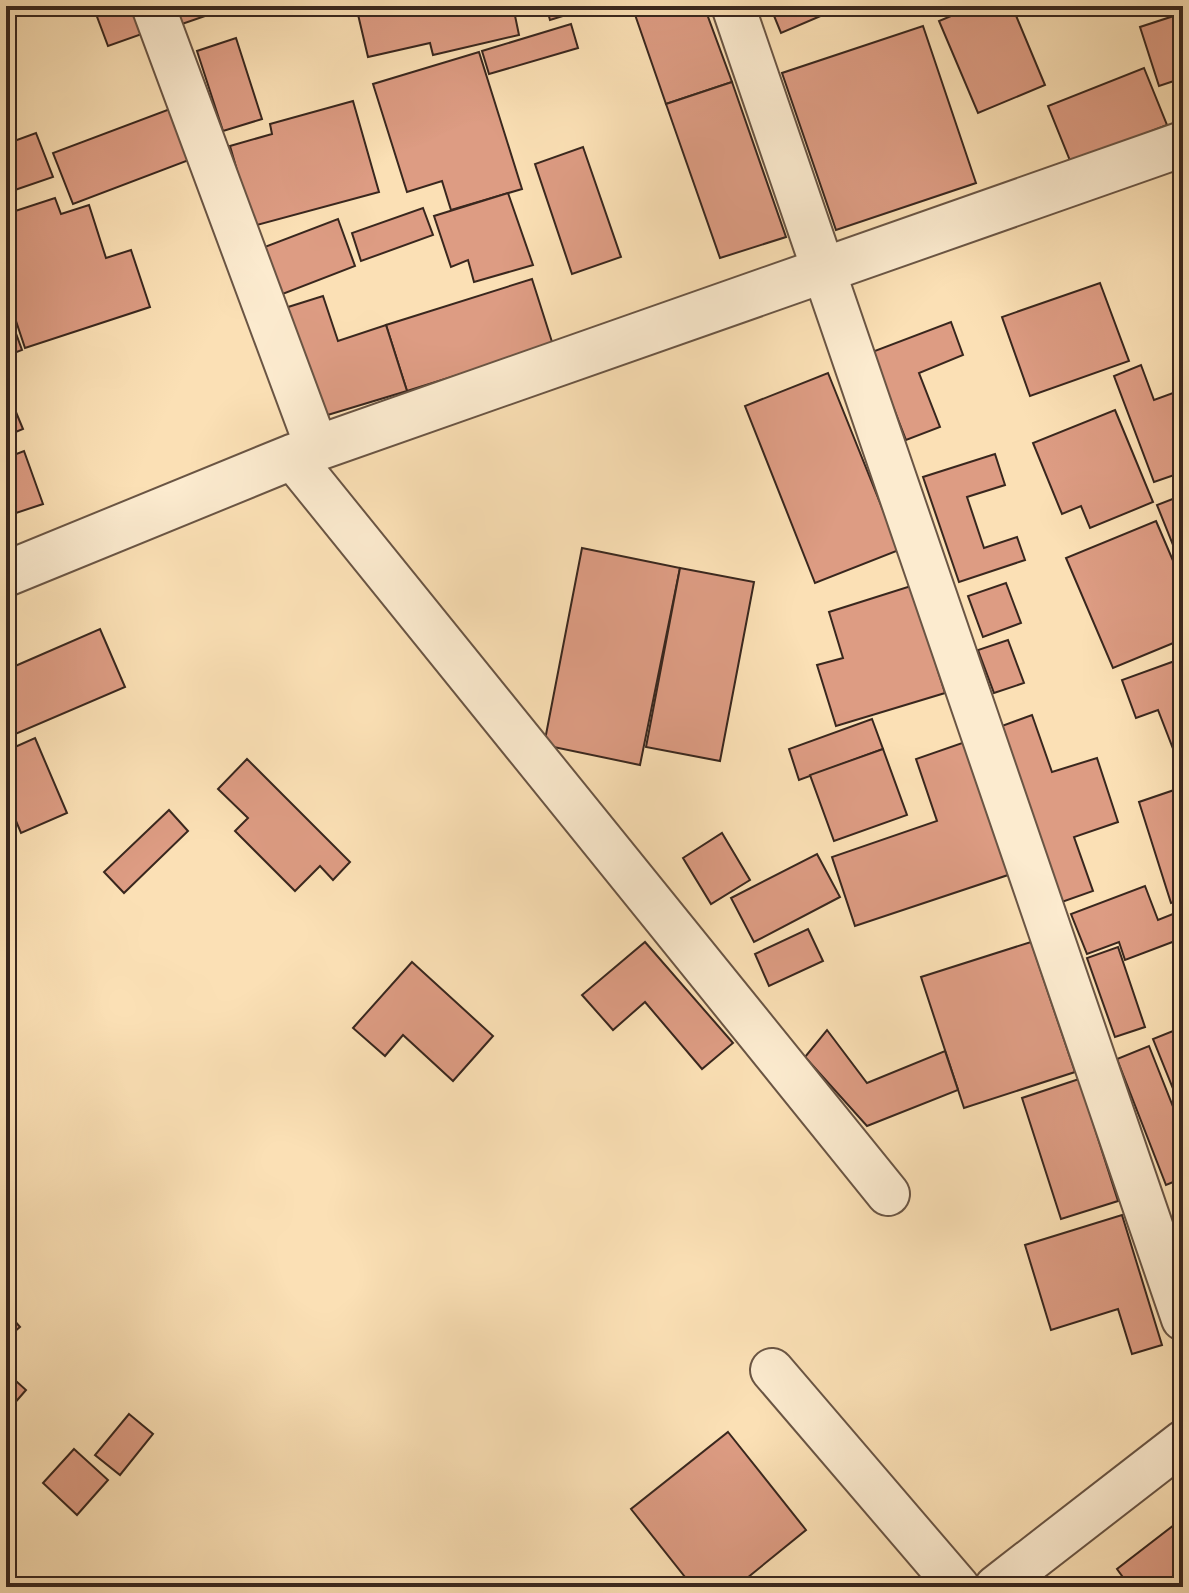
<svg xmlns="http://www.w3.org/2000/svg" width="1189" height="1593" viewBox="0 0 1189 1593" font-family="'IM FELL Great Primer',serif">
  <rect width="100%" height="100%" fill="#fbe0b5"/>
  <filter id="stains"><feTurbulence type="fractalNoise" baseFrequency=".0025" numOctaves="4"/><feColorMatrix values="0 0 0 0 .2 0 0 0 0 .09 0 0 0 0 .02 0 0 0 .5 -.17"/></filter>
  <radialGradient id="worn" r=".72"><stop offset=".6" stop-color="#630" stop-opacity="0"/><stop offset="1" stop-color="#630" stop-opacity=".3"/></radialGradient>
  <g fill="#dd9c83" stroke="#39271e" stroke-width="2">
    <path d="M93 6H132L142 34 108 46Z"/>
    <path d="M175 6H234L182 24Z"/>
    <path d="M356 6H513L519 35 433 55 430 43 368 57Z"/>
    <path d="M546 6H595L550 20Z"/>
    <path d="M632 6H704L732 82 666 104Z"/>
    <path d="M770 6H844L781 33Z"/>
    <path d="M975 6H1012L1045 85 978 113 939 21Z"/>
    <path d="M1183 13V78L1159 86 1140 27Z"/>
    <path d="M571 24 578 48 489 74 482 51Z"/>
    <path d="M923 26 976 183 836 230 782 73Z"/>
    <path d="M236 38 262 119 223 131 197 51Z"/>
    <path d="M479 52 522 189 451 210 442 181 407 192 373 84Z"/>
    <path d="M1144 68 1167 125 1071 163 1048 106Z"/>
    <path d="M732 82 786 237 720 258 666 104Z"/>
    <path d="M353 101 379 192 253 226 230 146 272 134 270 124Z"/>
    <path d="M170 109 189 160 73 204 53 153Z"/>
    <path d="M36 133 53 177 6 193V144Z"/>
    <path d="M583 147 621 257 572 274 535 164Z"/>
    <path d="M508 193 533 265 474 282 468 260 451 267 434 216Z"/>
    <path d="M55 198 61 214 89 205 106 258 131 250 150 307 25 348 6 291V214Z"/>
    <path d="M423 208 433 235 361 261 352 233Z"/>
    <path d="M338 219 355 266 280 295 262 248Z"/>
    <path d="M532 279 553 345 407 391 386 325Z"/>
    <path d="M1100 283 1129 361 1030 396 1002 317Z"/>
    <path d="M323 296 338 341 386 325 407 391 321 417 285 308Z"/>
    <path d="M6 306 22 350 6 356Z"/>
    <path d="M951 322 963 355 919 373 940 427 906 440 872 352Z"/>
    <path d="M1141 365 1154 400 1173 393 1183 420V472L1154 482 1114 376Z"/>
    <path d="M828 373 899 550 815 583 745 406Z"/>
    <path d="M6 388 23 429 6 436Z"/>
    <path d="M1115 410 1153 502 1090 528 1081 506 1062 514 1033 443Z"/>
    <path d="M24 451 43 504 13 514 6 495V458Z"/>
    <path d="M995 454 1005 485 967 497 984 548 1017 537 1025 560 959 582 923 477Z"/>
    <path d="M1183 495V570L1157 505Z"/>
    <path d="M1156 521 1183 584V639L1113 668 1066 558Z"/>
    <path d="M582 548 680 568 640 765 544 745Z"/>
    <path d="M680 568 754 582 720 761 646 747Z"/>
    <path d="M1006 583 1021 623 983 637 968 596Z"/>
    <path d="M911 586 945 693 836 726 817 665 843 658 829 612Z"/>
    <path d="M100 629 125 687 6 738V670Z"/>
    <path d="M1008 640 1024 683 994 693 978 650Z"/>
    <path d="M1183 658V757L1177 759 1158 710 1136 718 1122 680Z"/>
    <path d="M1032 715 1052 772 1097 758 1118 822 1074 837 1093 891 1059 903 999 727Z"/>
    <path d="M872 719 883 749 799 780 789 749Z"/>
    <path d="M35 738 67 813 21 833 6 797V751Z"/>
    <path d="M968 741 1014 873 855 926 832 857 937 821 916 759Z"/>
    <path d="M883 749 907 815 834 841 810 775Z"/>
    <path d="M247 759 350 862 333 880 320 866 295 891 235 831 248 818 218 789Z"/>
    <path d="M1183 787V899L1171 903 1139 802Z"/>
    <path d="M169 810 188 831 124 893 104 872Z"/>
    <path d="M722 833 750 880 711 904 683 858Z"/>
    <path d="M817 854 840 897 754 942 731 898Z"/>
    <path d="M1145 886 1158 920 1183 910V938L1125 960 1119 942 1087 954 1071 914Z"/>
    <path d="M808 929 823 961 769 986 755 954Z"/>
    <path d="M645 942 733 1043 702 1069 645 1002 613 1030 582 995Z"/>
    <path d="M1031 942 1075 1072 964 1108 921 977Z"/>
    <path d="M1118 947 1145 1027 1115 1037 1087 958Z"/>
    <path d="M412 962 493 1036 453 1081 403 1035 385 1056 353 1028Z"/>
    <path d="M1183 1027V1098L1178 1101 1153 1039Z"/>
    <path d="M827 1030 867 1083 945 1051 958 1090 867 1126 805 1057Z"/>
    <path d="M1149 1046 1183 1132V1178L1166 1185 1117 1059Z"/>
    <path d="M1079 1079 1118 1201 1061 1219 1022 1098Z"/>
    <path d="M1122 1215 1162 1345 1132 1354 1118 1309 1051 1330 1025 1245Z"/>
    <path d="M6 1311 20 1327 6 1339Z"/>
    <path d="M6 1372 26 1390 6 1413Z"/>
    <path d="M129 1414 153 1434 120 1475 95 1455Z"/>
    <path d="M728 1432 806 1530 736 1587H693L631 1509Z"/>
    <path d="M74 1449 108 1480 77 1515 43 1483Z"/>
    <path d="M1183 1518V1587H1130L1117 1569Z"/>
  </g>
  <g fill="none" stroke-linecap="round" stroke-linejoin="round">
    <g stroke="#6a5544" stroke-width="46">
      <g id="minor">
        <path d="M153 6 317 448"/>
        <path d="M733 6 1183 1319"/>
        <path d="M292 457 888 1194"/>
        <path d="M772 1370 958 1587"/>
        <path d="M996 1587 1183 1442"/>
      </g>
    </g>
    <g stroke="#6a5544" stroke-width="48">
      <path id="tertiary" d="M6 574 292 457 1183 144"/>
    </g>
    <use href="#minor" stroke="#fcebcf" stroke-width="42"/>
    <use href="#tertiary" stroke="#fcebcf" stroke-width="44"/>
  </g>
  <rect width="1189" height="1593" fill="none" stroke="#fbe0b5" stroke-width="32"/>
  <rect x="8" y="8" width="1173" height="1577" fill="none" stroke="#39271e" stroke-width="4"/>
  <rect x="16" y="16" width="1157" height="1561" fill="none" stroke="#39271e" stroke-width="2"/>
  <rect width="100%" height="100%" filter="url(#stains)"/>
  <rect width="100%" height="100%" fill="url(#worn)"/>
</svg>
